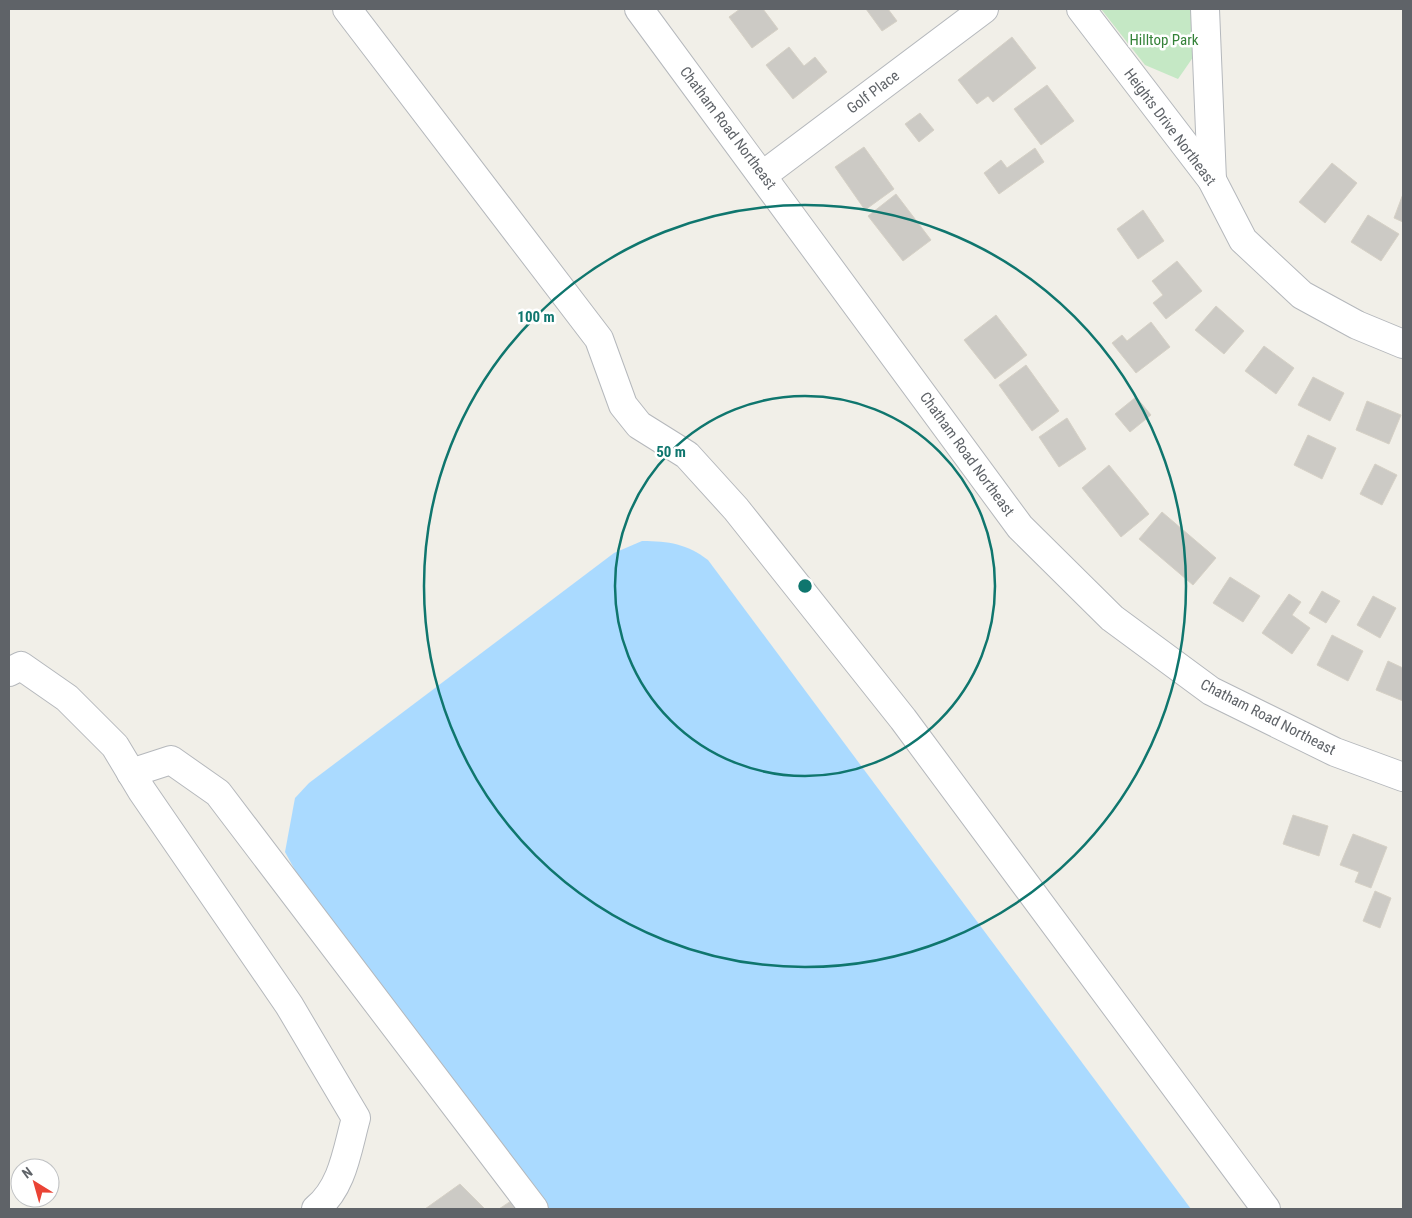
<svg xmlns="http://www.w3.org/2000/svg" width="1412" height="1218" viewBox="0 0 1412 1218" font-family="'Roboto Condensed',sans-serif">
  <rect width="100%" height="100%" fill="#f1efe8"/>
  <path fill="#c5e8c5" d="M1101 9H1193L1196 53 1178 79 1145 65Z"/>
  <path fill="#aadaff" d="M642 541C669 541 687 544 708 560L1191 1209H548L302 883 285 852 295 798 309 783 614 553Z"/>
  <g fill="#cccac5" stroke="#d6d1c6">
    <path d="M740 9H763L778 29 752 48 729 17Z"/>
    <path d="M866 9H888L897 21 882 31Z"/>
    <path d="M1012 37 1036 68 993 102 988 96 977 104 958 80Z"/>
    <path d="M789 47 804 66 815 57 827 72 793 99 766 65Z"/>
    <path d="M1047 85 1074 121 1041 145 1014 109Z"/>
    <path d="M920 113 934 130 919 142 905 124Z"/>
    <path d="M864 147 894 189 865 210 835 167Z"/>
    <path d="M1035 148 1044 162 999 194 984 173 1001 160 1007 168Z"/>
    <path d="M1332 163 1357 183 1325 223 1299 202Z"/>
    <path d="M896 194 931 240 903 261 868 216Z"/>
    <path d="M1403 194V222L1394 218Z"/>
    <path d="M1143 210 1164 241 1138 259 1117 229Z"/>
    <path d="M1368 215 1399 234 1381 261 1351 242Z"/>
    <path d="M1177 261 1202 291 1166 319 1153 303 1163 295 1152 281Z"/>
    <path d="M1216 306 1244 331 1224 354 1195 330Z"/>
    <path d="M996 315 1027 355 995 379 964 340Z"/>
    <path d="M1151 322 1170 347 1136 373 1112 343 1122 335 1127 341Z"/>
    <path d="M1264 346 1294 368 1276 394 1245 371Z"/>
    <path d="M1026 365 1059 411 1032 431 999 385Z"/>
    <path d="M1313 377 1344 393 1330 421 1298 405Z"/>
    <path d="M1136 397 1151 415 1130 432 1115 414Z"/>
    <path d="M1367 401 1401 415 1389 444 1356 430Z"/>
    <path d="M1067 418 1086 449 1059 467 1039 437Z"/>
    <path d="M1308 435 1336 448 1322 479 1294 465Z"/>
    <path d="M1375 464 1397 475 1382 505 1360 494Z"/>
    <path d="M1109 465 1149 514 1121 537 1082 488Z"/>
    <path d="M1162 512 1216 558 1193 585 1139 539Z"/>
    <path d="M1230 577 1260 596 1243 622 1213 603Z"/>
    <path d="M1322 591 1340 601 1326 623 1309 613Z"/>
    <path d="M1289 594 1301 602 1292 615 1310 628 1292 654 1262 633Z"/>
    <path d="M1373 596 1396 608 1380 638 1357 625Z"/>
    <path d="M1332 635 1363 651 1348 681 1317 665Z"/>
    <path d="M1388 661 1403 668V701L1376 690Z"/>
    <path d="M1293 815 1328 826 1319 856 1283 844Z"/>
    <path d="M1353 834 1387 847 1371 888 1355 882 1359 872 1340 865Z"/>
    <path d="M1375 891 1391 898 1380 928 1363 921Z"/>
    <path d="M460 1184 485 1209H425Z"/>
    <path d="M514 1199 523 1209H499Z"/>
  </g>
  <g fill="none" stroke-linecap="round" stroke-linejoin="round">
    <g stroke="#b5b8bc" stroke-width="30">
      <g id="minor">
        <path d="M347 9 599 339 623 405 639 425 687 455 736 509 903 719 1266 1209"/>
        <path d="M639 9 1020 527 1112 618 1211 691 1335 752 1403 777"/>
        <path d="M1081 9 1212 180 1243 240 1302 295 1357 325 1403 344"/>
        <path d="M1205 9 1212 180"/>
        <path d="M763 175 984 9"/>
        <path d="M9 672 21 666 67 698 115 746 142 791 289 1005 356 1118C347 1150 343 1187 316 1209"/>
        <path d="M131 773 171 760 218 793 534 1209"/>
      </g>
    </g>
    <use href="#minor" stroke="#fff" stroke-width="28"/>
  </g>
  <g fill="none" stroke="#0f766e" stroke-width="2.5">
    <circle cx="805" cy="586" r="190"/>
    <circle cx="805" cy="586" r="381"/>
  </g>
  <g text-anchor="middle" stroke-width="5" stroke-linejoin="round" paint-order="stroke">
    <g font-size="15" fill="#348238" stroke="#fff">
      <text x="1164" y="45">Hilltop Park</text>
    </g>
    <g font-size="15" fill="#5f6368" stroke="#fff">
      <text transform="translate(873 92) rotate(-37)" y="5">Golf Place</text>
      <text transform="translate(1170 127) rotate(53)" y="5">Heights Drive Northeast</text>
      <text transform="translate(728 128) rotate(53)" y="5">Chatham Road Northeast</text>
      <text transform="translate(967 454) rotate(54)" y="5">Chatham Road Northeast</text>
      <text transform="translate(1268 717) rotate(27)" y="5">Chatham Road Northeast</text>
    </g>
  </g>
  <circle cx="805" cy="586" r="8" fill="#0f766e" stroke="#fff" stroke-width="2.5"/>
  <g font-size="15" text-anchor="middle" font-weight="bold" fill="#0f766e" stroke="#fff" stroke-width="5" stroke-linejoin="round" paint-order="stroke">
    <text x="536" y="322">100 m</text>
    <text x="671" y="457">50 m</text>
  </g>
  <rect width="1412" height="1218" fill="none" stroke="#5f6368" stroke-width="20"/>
  <g transform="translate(35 1183) rotate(323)"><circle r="24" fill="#ffffff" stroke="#bfc1c3"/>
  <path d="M0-4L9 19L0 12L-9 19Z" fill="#ea4335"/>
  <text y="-8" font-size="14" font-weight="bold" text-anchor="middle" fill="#5f6368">N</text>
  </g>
</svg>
